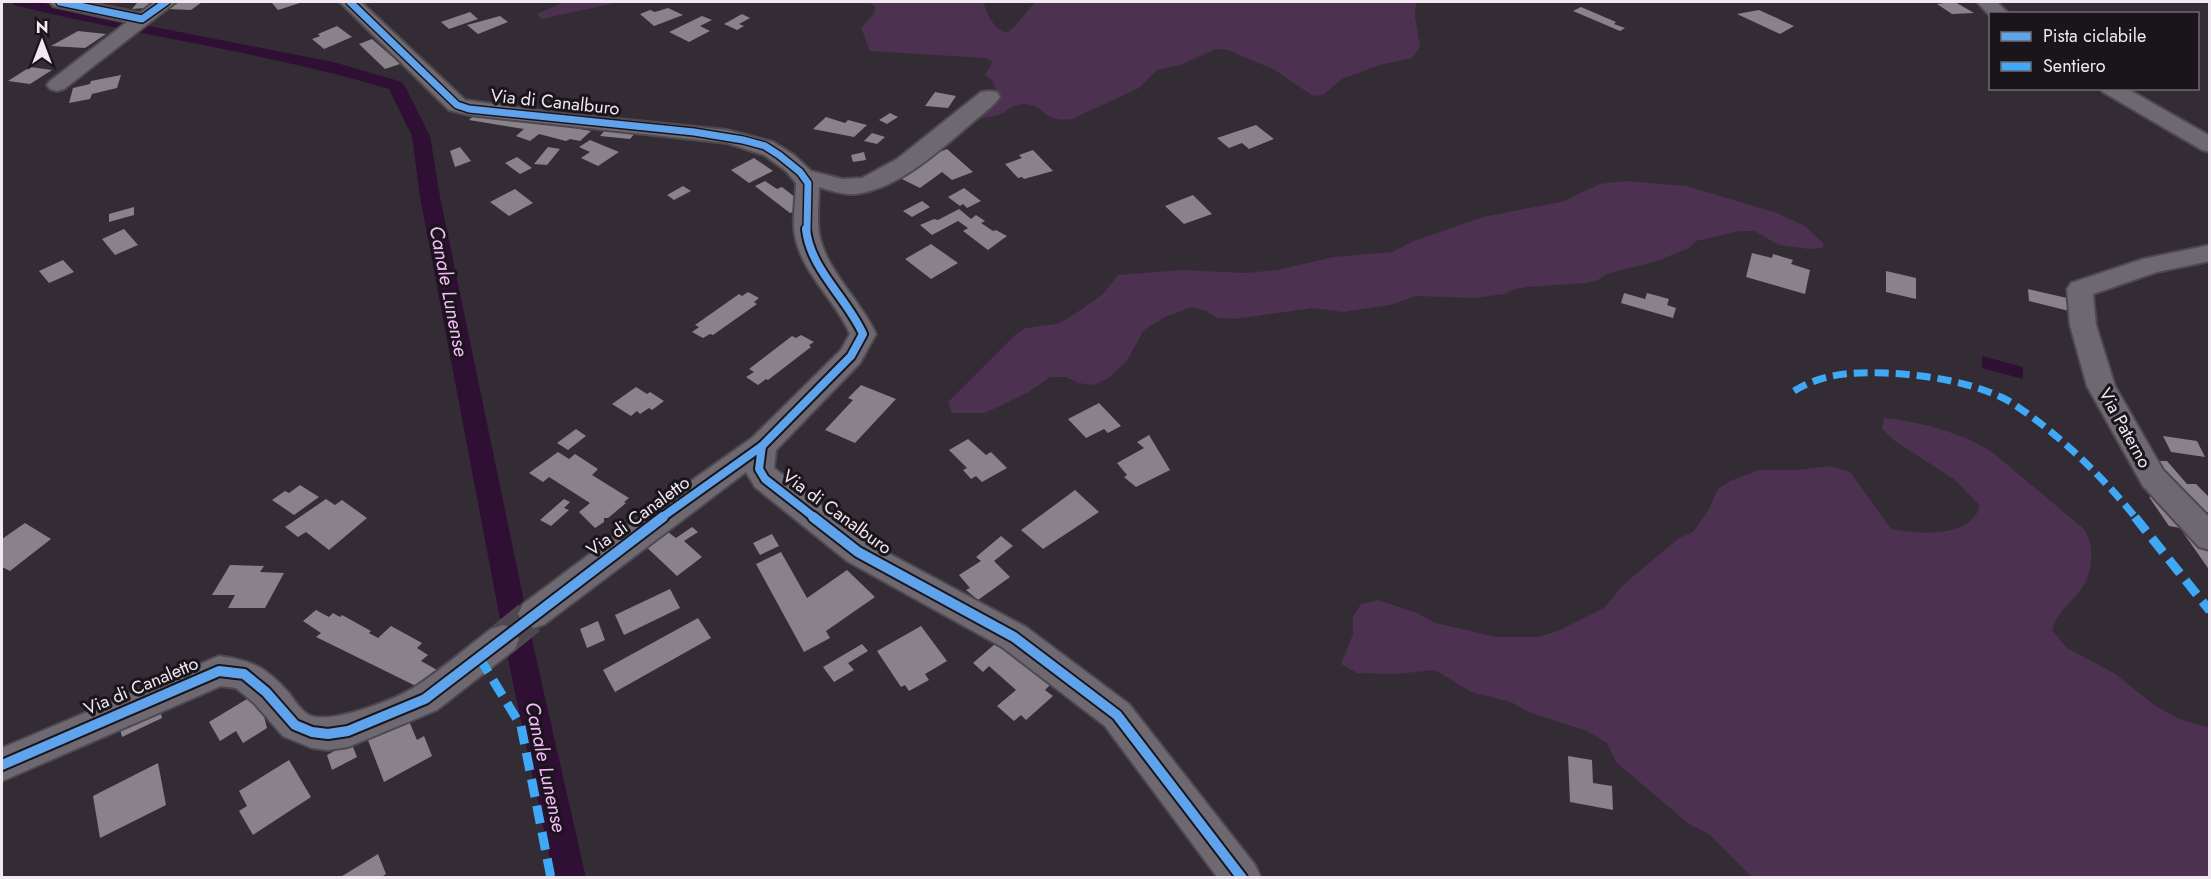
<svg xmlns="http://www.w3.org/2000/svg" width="2211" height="879" viewBox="0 0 2211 879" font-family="Jost,sans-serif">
  <rect width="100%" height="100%" fill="#332c34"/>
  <g fill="#4d3150">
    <path d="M564 2H620L541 19 537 14Z"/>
    <path d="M869 2H983C988 15 992 27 1006 33 1019 26 1025 11 1036 2H1416L1415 16 1420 47 1412 58 1379 65 1342 79 1323 95 1313 96 1275 70 1228 50 1216 49 1180 65 1157 70 1139 88 1072 119C1044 124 1045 104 1024 104 1015 104 1010 109 1003 113 995 117 987 117 979 118L975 112 997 92 992 80 985 75 993 62 985 58 870 51C866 43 866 37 861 29L874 13 875 7Z"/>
    <path d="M1625 181 1686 186 1777 213 1805 226 1824 244 1822 248 1809 249 1779 245 1754 231H1740L1696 241 1689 248 1657 261 1606 274 1598 280 1586 283 1528 287 1515 289 1505 294 1474 298 1416 296 1390 305 1343 312 1313 308 1235 319 1218 318 1206 311 1192 307 1165 317 1144 330 1126 362 1107 379 1093 385 1078 383 1066 377H1050L1027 393 985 413H952L948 402 1015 335 1026 328 1056 324 1069 318 1103 294 1118 275 1182 270 1245 273 1278 270 1333 257 1392 252 1414 241 1483 217 1561 202 1600 184Z"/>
    <path d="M1884 418C1921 422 1960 432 1992 452L2084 529C2091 541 2092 547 2091 561 2088 598 2061 600 2052 630L2067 648 2114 673 2154 705 2179 719 2209 728V877H1752L1709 834 1689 824 1616 762 1607 743 1587 731 1528 712 1511 702 1471 692 1435 670 1397 674 1357 673 1341 664 1353 634V617L1361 604 1378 600 1417 613 1435 623 1496 637H1538L1558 631 1604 608 1623 585 1679 538 1693 532 1708 511 1718 489 1730 481 1759 470H1797L1831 466 1850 472 1891 529C1918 534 1970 539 1980 506L1955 480 1895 441 1882 429Z"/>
  </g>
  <path fill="#2f0f33" d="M1982 356 2023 367V379L1982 368Z"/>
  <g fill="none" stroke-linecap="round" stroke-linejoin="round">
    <path fill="#2f0f33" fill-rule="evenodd" d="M12 2H39L144 25 333 62 402 82 405 86 430 136 440 197 532 640 586 878H554L504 640 420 197 412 136 389 89C266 52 138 36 14 5Z"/>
  </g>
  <g fill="#89828a">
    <path d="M150 2 145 8 132 9 137 3Z"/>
    <path d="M177 2H202L191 10 168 9Z"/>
    <path d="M271 2H303L278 10Z"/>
    <path d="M1952 2H1955L1974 13 1952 14 1937 4Z"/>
    <path d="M1581 7 1616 22 1614 24 1625 28 1620 31 1573 11Z"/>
    <path d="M668 8 683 15 654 26 640 14 650 10 655 12Z"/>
    <path d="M1759 10 1794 26 1780 34 1737 14Z"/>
    <path d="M470 12 478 19 449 29 441 22Z"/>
    <path d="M742 14 750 18 739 24 744 26 737 30 724 24Z"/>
    <path d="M500 16 508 22 478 34 467 25Z"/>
    <path d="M702 16 712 20 700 26 710 31 689 42 669 32Z"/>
    <path d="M337 26 352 37 324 49 312 39 320 36 318 34Z"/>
    <path d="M78 31 106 34 85 48 51 46Z"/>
    <path d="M372 39 396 60 400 64 385 69 359 44Z"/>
    <path d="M30 67 52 70 30 84 8 81Z"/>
    <path d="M121 75 117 88 92 94 90 99 69 103 73 88 90 84 91 81Z"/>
    <path d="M935 92 956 96 948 108 925 106Z"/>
    <path d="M890 113 898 117 887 124 879 120Z"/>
    <path d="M475 114 529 120 591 131 580 141 570 139 566 141 539 134 530 141 516 136 524 129 469 120Z"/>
    <path d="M826 117 845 123 848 120 867 125 854 137 813 129Z"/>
    <path d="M1256 125 1274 139 1249 149 1242 143 1229 148 1217 138Z"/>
    <path d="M606 129 636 132 630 139 600 136Z"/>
    <path d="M872 133 885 137 877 144 864 141Z"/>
    <path d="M590 140 619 152 598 166 581 158 590 152 579 147Z"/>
    <path d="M460 147 471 161 455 167 450 151Z"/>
    <path d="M548 147 560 149 547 165 534 164Z"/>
    <path d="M947 149 973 172 952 180 942 172 920 188 900 178 925 158Z"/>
    <path d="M1033 150 1053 171 1024 179 1022 177 1018 178 1005 164 1022 158 1019 155Z"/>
    <path d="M864 152 866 160 853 162 851 155Z"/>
    <path d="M517 157 532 168 520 174 505 163Z"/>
    <path d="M754 158 773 171 749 183 731 170Z"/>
    <path d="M765 181 777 189 782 187 796 198 793 212 790 213 755 186Z"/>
    <path d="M683 186 691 191 674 200 667 195Z"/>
    <path d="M964 188 981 201 967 208 963 204 960 206 948 197Z"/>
    <path d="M515 189 533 203 509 216 490 202Z"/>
    <path d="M1193 195 1212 214 1184 224 1165 206Z"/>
    <path d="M922 201 930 207 912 217 903 211Z"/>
    <path d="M134 207V215L109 222V214Z"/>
    <path d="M959 209 971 219 976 215 985 221 981 223 993 231 996 230 1007 236 988 250 963 231 968 228 958 221 932 235 920 225 934 219 938 220Z"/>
    <path d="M124 229 138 245 115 255 102 239Z"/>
    <path d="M931 244 958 263 931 279 905 259Z"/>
    <path d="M1752 253 1772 258 1773 254 1793 260 1791 264 1810 270 1805 294 1746 277Z"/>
    <path d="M63 260 74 272 49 283 39 271Z"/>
    <path d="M1886 271 1916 278V299L1886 292Z"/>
    <path d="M2028 289 2067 298 2069 311 2029 301Z"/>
    <path d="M748 292 759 298 754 302 757 304 713 335 710 334 703 338 692 332 699 327 695 325 739 294 742 296Z"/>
    <path d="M1624 293 1645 299 1647 293 1669 299 1667 305 1676 308 1673 318 1621 303Z"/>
    <path d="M801 335 814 342 809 345 811 347 768 380 766 379 758 385 746 377 754 372 749 369 792 336 796 338Z"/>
    <path d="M861 385 896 399 855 443 825 430 853 400 848 398Z"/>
    <path d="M636 387 647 394 650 392 664 401 652 410 649 408 640 414 637 411 631 416 612 404Z"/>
    <path d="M1099 403 1121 426 1108 433 1104 429 1086 438 1068 419Z"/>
    <path d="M576 429 586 436 568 450 557 443Z"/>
    <path d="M1149 435 1170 470 1136 487 1124 477 1127 475 1117 463 1144 448 1137 442Z"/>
    <path d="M2163 436 2197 441 2205 457 2171 452Z"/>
    <path d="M968 439 986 455 991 452 1007 468 982 482 976 476 971 479 963 470 967 468 949 450Z"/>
    <path d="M558 452 569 459 575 454 598 469 592 475 629 498 624 502 626 503 608 518H604V522L595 528 579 512 590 503 549 477 543 482 529 473Z"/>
    <path d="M2151 461H2167L2187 484H2196L2210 498V512L2194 513Z"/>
    <path d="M300 485 319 497 294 515 272 500 285 491 289 493Z"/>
    <path d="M1075 490 1099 512 1043 549 1021 530Z"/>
    <path d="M2149 497 2164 498 2210 547V571L2180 528 2169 526Z"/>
    <path d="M326 499 335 505 342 500 367 518 329 550 306 532 298 537 285 527Z"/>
    <path d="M564 499 570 502 564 508 569 510 551 526 540 520Z"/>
    <path d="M25 523 51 539 10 571 2 567V539Z"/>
    <path d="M661 527 676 538 692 527 698 532 684 541 702 557 677 576 640 541Z"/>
    <path d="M772 534 779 546 760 555 753 543Z"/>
    <path d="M1001 536 1013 546 994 561 1010 577 978 600 966 590 970 588 959 575 981 561 976 557Z"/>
    <path d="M781 552 807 598 847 570 875 597 826 631 830 638 804 652 756 564Z"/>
    <path d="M230 565 264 566 260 572 284 573 265 608H228L235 595H212Z"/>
    <path d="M670 589 680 608 624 635 615 615Z"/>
    <path d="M316 610 329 617 333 613 340 617 342 615 371 631 369 633 378 638 391 626 422 643 417 648 428 655 421 661 439 671 422 689 316 637 321 633 303 621Z"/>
    <path d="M698 618 711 638 615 692 603 670Z"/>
    <path d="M598 621 605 640 587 648 580 629Z"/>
    <path d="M921 626 947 661 925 674 929 680 909 691 905 685 901 687 877 651Z"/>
    <path d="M1003 637 1051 684 1045 690 1053 696 1026 720 1021 715 1014 721 997 706 1016 690 989 666 983 672 973 663Z"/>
    <path d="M862 644 868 651 848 663 854 670 834 682 823 667Z"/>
    <path d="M257 693 268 713 264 716 267 728 243 743 236 731 220 741 209 722Z"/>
    <path d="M158 702 162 718 122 737 118 721Z"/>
    <path d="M406 714 417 740 424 736 432 756 384 782 366 735Z"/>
    <path d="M351 742 357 757 332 770 327 755Z"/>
    <path d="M1568 756 1592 760 1593 783 1612 786 1613 810 1570 802Z"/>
    <path d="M289 760 311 797 253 835 239 811 247 806 239 791Z"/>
    <path d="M158 763 166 805 100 838 93 796Z"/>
    <path d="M378 854 386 874 380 878H339Z"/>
  </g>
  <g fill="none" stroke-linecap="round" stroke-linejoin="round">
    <path stroke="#504850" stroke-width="34" stroke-dasharray="34 17" stroke-linecap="butt" d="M503 639 534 614"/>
    <g stroke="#4e484f" stroke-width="4">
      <g id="minor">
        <path d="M50 2H86L140 13 154 2H176L64 89 57 91 50 89 47 85 50 81 127 22 53 6Z"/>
        <path d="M340 2H361L465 100 548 112 727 130 773 142 794 155 811 171 842 179 862 178 897 159 981 92 989 91 997 92 1000 97C993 107 982 114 973 122 940 150 900 188 856 194 844 195 831 191 819 187 819 204 816 222 820 238 828 272 861 301 876 334L860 363 776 450 774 468 869 543 1026 627 1129 704 1255 865 1261 878H1218L1105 726 1002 647 847 561 755 487 746 472 545 624 534 628 523 624 518 614 523 604 623 529 752 438 841 350 850 334C836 301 804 275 796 240 791 222 796 201 796 183L786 171 764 155 727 143 469 115 449 110Z"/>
        <path d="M1977 2H1997L2009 14H1990V16Z"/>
        <path d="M2100 88H2126L2210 136V152L2202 150 2103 92Z"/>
        <path d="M2210 245V261L2157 272 2093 294 2096 325 2115 386 2163 470 2210 518V550L2199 547 2143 486 2087 386 2070 325 2067 289 2071 283 2143 259Z"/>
        <path d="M503 625 515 629 519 639 515 649 437 710 348 747 328 750 312 748 283 736 254 703 236 688 221 686 2 781V748L219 656C254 661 265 667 289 693 294 700 300 709 307 714 326 727 397 699 415 687 441 670 466 648 491 629Z"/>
      </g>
    </g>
    <use href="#minor" fill="#6e6870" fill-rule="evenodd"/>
    <path stroke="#3fa9f5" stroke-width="7" stroke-dasharray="14 7" stroke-linecap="butt" d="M1794 391C1823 373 1853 372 1886 373 1925 375 1966 381 2001 397 2012 402 2022 410 2032 417 2071 446 2105 480 2136 518"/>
    <g stroke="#3fa9f5" stroke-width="9" stroke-dasharray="18 9" stroke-linecap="butt">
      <path d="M2135 517 2210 611"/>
      <path d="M479 657 521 726 551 878"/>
    </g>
    <g stroke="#1a141b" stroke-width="10">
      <g id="cycleway-far2">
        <path d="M60 2 142 19 166 2"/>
        <path d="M350 2 457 105 469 109 694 132 743 140 765 146 779 155 800 172 808 183 807 230"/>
      </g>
    </g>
    <g stroke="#1a141b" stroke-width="12">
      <g id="cycleway-far1">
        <path d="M806 229C810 269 847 298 863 334L851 356 762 446 759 469 765 479 815 518"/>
        <path d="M661 518 762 446"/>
      </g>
    </g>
    <g stroke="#1a141b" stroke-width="14">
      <g id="cycleway">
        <path d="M813 517 858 552 1014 637 1117 715 1242 878"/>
        <path d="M2 765 219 671 244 674 266 692 295 725 312 732 328 734 348 731 425 699 663 517"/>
      </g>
    </g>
    <use href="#cycleway-far2" stroke="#60a3ed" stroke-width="7"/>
    <use href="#cycleway-far1" stroke="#60a3ed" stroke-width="8"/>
    <use href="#cycleway" stroke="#60a3ed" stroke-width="10"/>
  </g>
  <g text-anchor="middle" stroke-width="6" stroke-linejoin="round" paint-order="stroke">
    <g font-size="18" fill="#f1e8f2" stroke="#1a141b">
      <text transform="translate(555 102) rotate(6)" y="6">Via di Canalburo</text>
      <text transform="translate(2125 428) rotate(61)" y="6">Via Paterno</text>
      <text transform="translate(837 512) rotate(36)" y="6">Via di Canalburo</text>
      <text transform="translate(638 516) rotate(-36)" y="6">Via di Canaletto</text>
      <text transform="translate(141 686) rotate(-23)" y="6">Via di Canaletto</text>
    </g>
    <g font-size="20" font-style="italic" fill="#f6b9fc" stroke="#1a141b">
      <text transform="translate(449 291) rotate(79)" y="7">Canale Lunense</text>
      <text transform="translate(546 767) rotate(78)" y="7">Canale Lunense</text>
    </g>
  </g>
  <rect width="2211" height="879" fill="none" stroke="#f1e8f2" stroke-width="6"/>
  <rect x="1989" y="12" width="210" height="78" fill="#1a141b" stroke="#706971" stroke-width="1.5"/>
  <rect x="2001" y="32" width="30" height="9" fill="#60a3ed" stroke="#706971" stroke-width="1.5"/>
  <text x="2043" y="42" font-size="18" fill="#f1e8f2">Pista ciclabile</text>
  <rect x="2001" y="62" width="30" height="9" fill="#3fa9f5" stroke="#706971" stroke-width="1.5"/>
  <text x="2043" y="72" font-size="18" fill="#f1e8f2">Sentiero</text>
  <g transform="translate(42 42)" stroke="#1a141b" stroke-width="4.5" paint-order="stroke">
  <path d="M0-4.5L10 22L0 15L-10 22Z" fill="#f1e8f2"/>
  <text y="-9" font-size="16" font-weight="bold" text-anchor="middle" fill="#f1e8f2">N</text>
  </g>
</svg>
